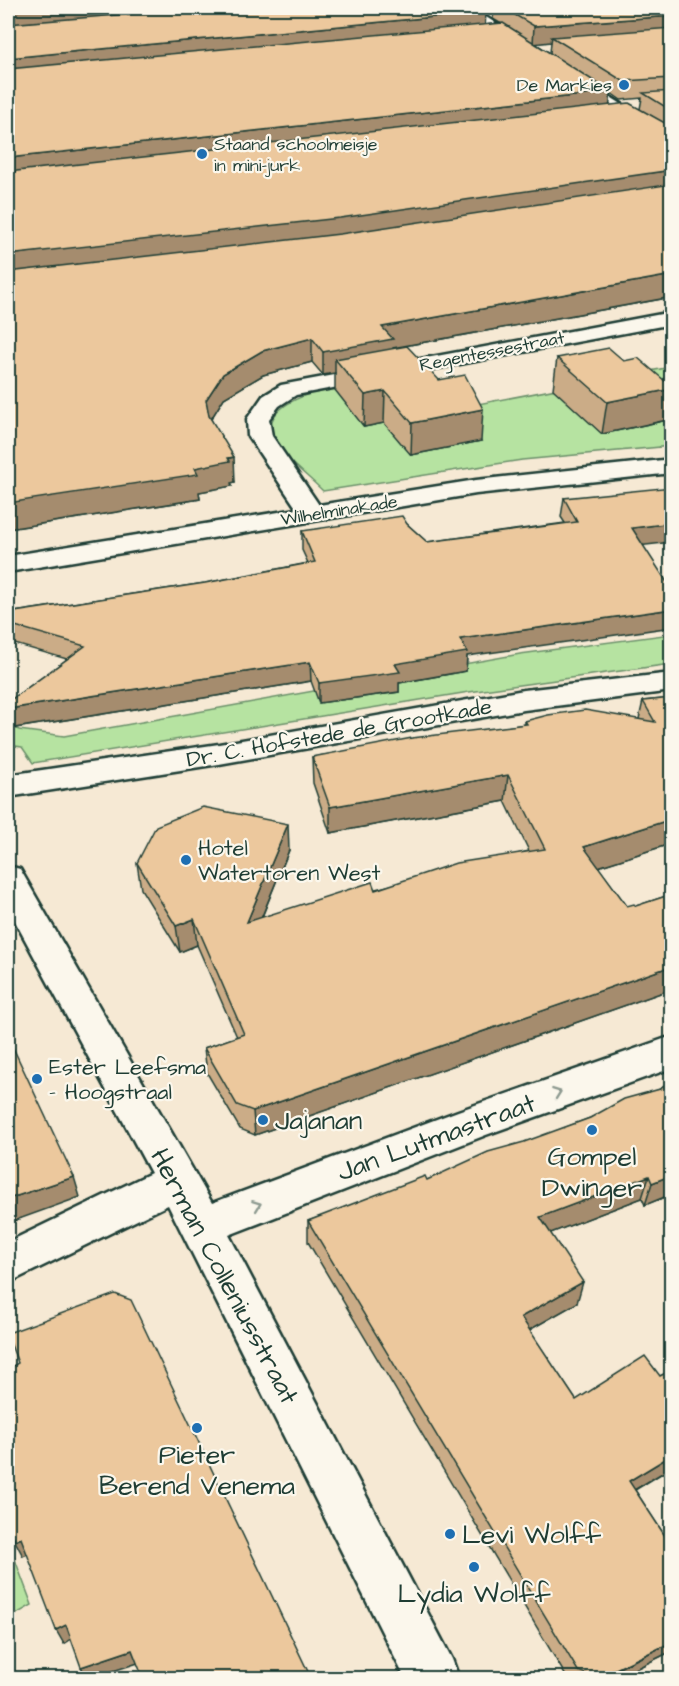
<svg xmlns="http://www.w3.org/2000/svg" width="679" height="1686" viewBox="0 0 679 1686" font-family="'Architects Daughter',sans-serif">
  <rect width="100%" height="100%" fill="#f6e9d4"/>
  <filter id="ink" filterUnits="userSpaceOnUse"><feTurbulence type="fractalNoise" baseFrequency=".0167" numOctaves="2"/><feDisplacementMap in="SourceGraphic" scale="12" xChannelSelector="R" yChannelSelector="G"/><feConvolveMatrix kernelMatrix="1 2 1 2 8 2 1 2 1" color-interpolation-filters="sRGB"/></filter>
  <g filter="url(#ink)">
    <g fill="#b6e3a1" stroke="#6a906a" stroke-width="1.5">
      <path d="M671 367V446L522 460 323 491C309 477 289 462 277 446 239 389 384 379 413 374L447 410Z"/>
      <path d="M671 634V664L469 692 33 763 22 747 8 745V725L19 730 64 736 520 654Z"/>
      <path d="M8 1541 32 1605 8 1619Z"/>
    </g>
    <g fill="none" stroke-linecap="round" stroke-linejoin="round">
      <g stroke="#1f3d34" stroke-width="5">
        <g id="minor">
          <path d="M458 8H472L534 48 527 52 522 51Z"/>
          <path d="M573 74 672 135V147L568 81 566 78 568 75Z"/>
          <path d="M672 312V324L296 395 279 406 269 419 272 436 319 505 476 480 672 459V473L476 494 8 572V556L297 509 248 436 247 419 263 396 281 385Z"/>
          <path d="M672 673V691L524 710 219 764 8 797V775L219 744 524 690Z"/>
          <path d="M8 866 20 869 212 1203 458 1111 672 1036V1068L486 1135 229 1235 452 1659 459 1678H405L168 1205 8 1283V1242L151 1173 8 908Z"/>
        </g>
      </g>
      <use href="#minor" fill="#fbf7ec" fill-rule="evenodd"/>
    </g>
    <g fill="#cbac87" stroke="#1f3d34" stroke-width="1.5" fill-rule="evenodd">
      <path d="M494 8H672V297L393 348 481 441 411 455 384 423 364 427 335 390V373L323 375 312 362 263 375 224 398 211 419 235 482 231 483 232 486 199 492 200 499 8 529 485 25 500 23 493 19ZM551 42 550 53 535 43ZM611 93 621 100 642 98 640 109 609 105Z"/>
      <path d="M557 358 672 387V396L667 420 602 434 553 389Z"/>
      <path d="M564 498 643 545 467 656 466 671 399 683V692L319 703 311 681 8 729V702L67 659 8 642V613L205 583 308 563 302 550V531L407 524 427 542 565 523 561 517Z"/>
      <path d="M672 698V850L667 845 598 867 627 906H636L672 894V989L255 1135 240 1129 207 1073 204 1048 237 1037 197 945 180 952 141 889 137 863 289 850 262 917 529 851 505 801 330 833 313 783 312 757 525 724V721L639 719 643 701Z"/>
      <path d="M672 1081V1194L645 1205 642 1198 550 1233 577 1303 529 1330 576 1400 660 1376 672 1370V1467L635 1490 669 1542 672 1541V1651L617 1678H567L308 1242V1221L427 1180 590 1118 660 1089Z"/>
    </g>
    <g fill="#a58c6e" stroke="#1f3d34" stroke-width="1.5">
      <path d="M57 8H264L8 30V11Z"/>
      <path d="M486 12 485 29 8 77V58Z"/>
      <path d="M672 16V33L552 37 551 42 533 44 534 26Z"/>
      <path d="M611 92 609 110 8 180V158Z"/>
      <path d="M672 170V190L8 279V255Z"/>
      <path d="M672 275V297L393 348 392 362 335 359V373L323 375V352L382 327Z"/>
      <path d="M312 338V362L263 375 224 398 208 424 206 400 223 374 262 351Z"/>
      <path d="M672 389V396L667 420 602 434 607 402Z"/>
      <path d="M385 391 384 423 364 427 365 395Z"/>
      <path d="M483 409 481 441 411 455 412 423Z"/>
      <path d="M234 457 235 482 231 483 232 486 199 492 200 499 8 529V503L195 468Z"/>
      <path d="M672 523V542L629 547 632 528Z"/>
      <path d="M672 609V627L467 656 466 671 399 683V692L319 703V683L395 664 460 639Z"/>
      <path d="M310 662 311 681 8 729V709Z"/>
      <path d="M508 775 505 801 330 833V807Z"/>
      <path d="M672 819V828L667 845 579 873 584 847Z"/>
      <path d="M288 824 289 850 249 948 247 922Z"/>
      <path d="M194 919 197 945 180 952 176 926Z"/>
      <path d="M672 966V989L255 1135 253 1111Z"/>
      <path d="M672 1175V1194L645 1205 652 1183Z"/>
      <path d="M649 1176 642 1198 535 1239 540 1217Z"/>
      <path d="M74 1177 80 1197 8 1223V1199Z"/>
      <path d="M583 1282 577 1303 517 1337 521 1317Z"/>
      <path d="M672 1455V1467L621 1498 629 1481Z"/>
      <path d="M21 1538 30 1553 23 1556 15 1541Z"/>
      <path d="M66 1625 73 1638 64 1644 56 1630Z"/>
      <path d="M672 1642V1651L617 1678H599Z"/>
      <path d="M132 1650 138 1663 91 1678H88L81 1667Z"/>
    </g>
    <g fill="#ecc89d" stroke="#1f3d34" stroke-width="1.5">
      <path d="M8 8H57L8 11Z"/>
      <path d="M203 8H479L486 12 8 58V24Z"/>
      <path d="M503 8H672V16L534 26Z"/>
      <path d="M503 23 611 92 8 158V69Z"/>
      <path d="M672 28V78L623 81 552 37Z"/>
      <path d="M672 91V111L643 93Z"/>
      <path d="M629 103 672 127V170L340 218 8 255V172Z"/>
      <path d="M672 184V275L382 327 393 339 323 352 312 338 262 351 223 374 206 400 209 416 234 457 228 458 230 461 195 468 198 474 8 503V272L340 234Z"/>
      <path d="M407 346 439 380 465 375 483 409 412 423 385 391 365 395 335 359Z"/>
      <path d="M609 348 624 361 638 358 672 387V389L607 402 557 358Z"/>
      <path d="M672 487V523L632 528 672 590V609L460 639 467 652 395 664 400 672 319 683 310 662 8 709V702L85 646 8 624V613L205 583 315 562 302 531 402 516 407 524 427 542 577 522 564 498Z"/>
      <path d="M672 698V819L584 847 627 906 634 904 636 906 672 894V966L253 1111 237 1105 204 1048 244 1034 194 919 176 926 137 863 156 826 203 807 288 824 247 922 372 882 375 890 456 863 545 849 508 775 330 807 312 757 412 738 527 724 525 721 548 715 585 710 655 722 643 701Z"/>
      <path d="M8 1037 74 1177 8 1199Z"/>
      <path d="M672 1081V1175L652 1183 649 1176 540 1217 583 1282 521 1317 576 1400 645 1356 660 1376 672 1370V1455L629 1481 669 1542 672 1541V1642L597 1678 578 1671 308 1221 425 1176 427 1180 488 1152 524 1142 590 1118 624 1099 660 1089Z"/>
      <path d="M115 1294 131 1300 311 1678H143L132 1650 81 1667 66 1625 56 1630 21 1538 15 1541 8 1522V1369L18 1363 8 1337V1333Z"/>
    </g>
    <defs><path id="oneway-chevron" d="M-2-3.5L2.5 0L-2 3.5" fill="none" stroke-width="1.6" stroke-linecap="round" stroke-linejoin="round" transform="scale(1.5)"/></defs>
    <g stroke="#8d9a90">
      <use href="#oneway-chevron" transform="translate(557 1093) rotate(-20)"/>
      <use href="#oneway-chevron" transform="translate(257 1205) rotate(-21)"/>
    </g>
  </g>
  <g fill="#1f6fb2" stroke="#fbf7ec" stroke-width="2">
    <circle cx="624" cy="85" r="6"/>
    <circle cx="202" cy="154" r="6"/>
    <circle cx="186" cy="860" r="6"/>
    <circle cx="37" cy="1079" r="6"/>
    <circle cx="263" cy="1120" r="6"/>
    <circle cx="592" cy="1130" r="6"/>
    <circle cx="197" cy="1428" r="6"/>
    <circle cx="450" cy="1534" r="6"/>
    <circle cx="474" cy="1567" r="6"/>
  </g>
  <g text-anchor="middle" stroke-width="4.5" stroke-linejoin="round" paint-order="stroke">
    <g font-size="18" fill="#1f3d34" stroke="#fbf7ec" text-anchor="end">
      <text x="612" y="91">De Markies</text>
      <text x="214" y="150" text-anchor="start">Staand schoolmeisje<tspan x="214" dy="21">in mini-jurk</tspan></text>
    </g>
    <g font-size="18" fill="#1f3d34" stroke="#fbf7ec">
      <text transform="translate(492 351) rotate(-11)" y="6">Regentessestraat</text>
      <text transform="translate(339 510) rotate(-9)" y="6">Wilhelminakade</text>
    </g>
    <g font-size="22" fill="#1f3d34" stroke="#fbf7ec">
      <text transform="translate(339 732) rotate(-10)" y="8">Dr. C. Hofstede de Grootkade</text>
    </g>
    <g font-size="22" fill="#1f3d34" stroke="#fbf7ec" text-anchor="start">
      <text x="198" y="855">Hotel<tspan x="198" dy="25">Watertoren West</tspan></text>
      <text x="49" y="1074">Ester Leefsma<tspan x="49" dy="25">– Hoogstraal</tspan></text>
    </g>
    <g font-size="27" fill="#1f3d34" stroke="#fbf7ec">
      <text x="275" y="1129" text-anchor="start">Jajanan</text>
      <text x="592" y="1165">Gompel<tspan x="592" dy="31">Dwinger</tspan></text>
      <text x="197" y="1463">Pieter<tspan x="197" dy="31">Berend Venema</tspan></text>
      <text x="462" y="1543" text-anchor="start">Levi Wolff</text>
      <text x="474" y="1602">Lydia Wolff</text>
    </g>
    <g font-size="27" fill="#1f3d34" stroke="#fbf7ec">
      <text transform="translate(436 1137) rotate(-20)" y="9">Jan Lutmastraat</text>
      <text transform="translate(225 1276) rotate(62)" y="9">Herman Colleniusstraat</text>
    </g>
  </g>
  <rect width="679" height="1686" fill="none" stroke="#fbf7ec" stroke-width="30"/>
  <rect x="15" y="15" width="649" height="1656" fill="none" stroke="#1f3d34" stroke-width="2" filter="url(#ink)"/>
</svg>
